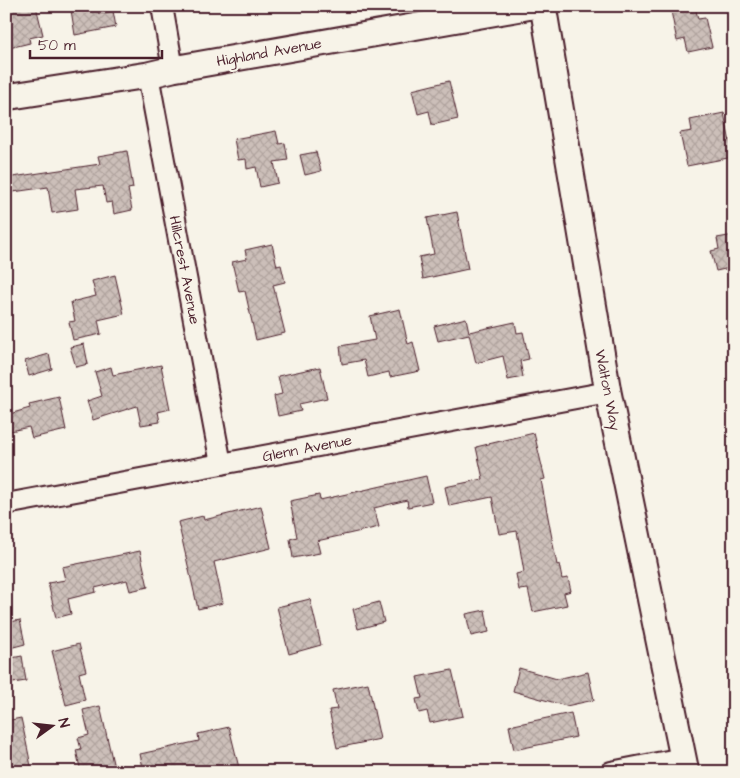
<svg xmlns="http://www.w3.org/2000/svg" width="740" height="778" viewBox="0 0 740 778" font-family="'Architects Daughter',sans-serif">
  <defs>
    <pattern id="building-cross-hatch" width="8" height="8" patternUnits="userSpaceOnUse" patternTransform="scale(1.25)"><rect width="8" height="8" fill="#ccbfb9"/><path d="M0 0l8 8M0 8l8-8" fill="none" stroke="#b1a49f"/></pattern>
  </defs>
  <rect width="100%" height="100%" fill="#f7f3e8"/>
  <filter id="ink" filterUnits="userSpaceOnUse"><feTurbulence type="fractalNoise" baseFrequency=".02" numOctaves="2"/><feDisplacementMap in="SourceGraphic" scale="10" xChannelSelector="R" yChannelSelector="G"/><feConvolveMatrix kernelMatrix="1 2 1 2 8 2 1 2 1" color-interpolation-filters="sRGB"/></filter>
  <g filter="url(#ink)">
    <g fill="url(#building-cross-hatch)" stroke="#4a1f2b">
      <path d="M18 6H36L43 35 29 38 30 43 9 48 6 36V9Z"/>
      <path d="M92 6H97L99 14 113 11 116 27 75 35 71 10Z"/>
      <path d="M670 6H695L698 19 705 18 712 47 688 52 685 39 677 41Z"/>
      <path d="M449 81 458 119 432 125 429 111 418 114 412 90Z"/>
      <path d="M724 113 733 157 687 166 680 133 692 131 690 120Z"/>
      <path d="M276 131 279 144 285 143 288 160 274 162 278 183 260 187 256 167 247 169 246 159 238 160 234 139Z"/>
      <path d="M127 151 133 188 128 189 132 210 114 214 112 202 106 203 103 186 75 189 78 209 52 213 48 187 6 193V178L100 164 98 156Z"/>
      <path d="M316 152 321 171 305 175 300 155Z"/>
      <path d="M457 212 468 269 423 279 419 257 434 254 427 218Z"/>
      <path d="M734 235V267L716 271 711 251 719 249 717 238Z"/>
      <path d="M272 244 277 266 281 265 285 282 273 285 285 333 256 340 245 291 239 292 232 262 247 259 245 250Z"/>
      <path d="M115 275 124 314 98 320 101 334 73 340 69 322 75 321 71 302 96 296 92 281Z"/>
      <path d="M400 309 408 344 413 342 420 371 390 377 389 372 368 377 364 360 342 364 340 346 375 340 370 316Z"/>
      <path d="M466 318 469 332 515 322 517 333 523 332 529 359 520 361 523 377 508 380 503 356 476 363 469 334 438 341 434 326Z"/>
      <path d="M84 344 88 364 76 367 70 347Z"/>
      <path d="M49 354 52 369 29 376 25 361Z"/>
      <path d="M161 365 170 409 158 412 160 422 141 425 137 406 93 420 87 401 102 396 95 372 111 367 113 375Z"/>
      <path d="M320 367 327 398 299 404 301 411 278 416 274 396 282 394 278 376Z"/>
      <path d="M59 397 66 430 32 438 29 427 6 432V415L30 408 29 404Z"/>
      <path d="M534 433 545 479 541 480 557 565 559 564 562 579 568 578 571 591 564 593 567 605 533 612 528 589 519 590 516 574 524 572 517 531 499 534 492 497 449 506 445 487 483 479 476 447Z"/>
      <path d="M426 476 432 502 408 507 407 500 374 508 379 527 317 541 320 553 293 558 290 539 297 537 290 501 319 495 320 500Z"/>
      <path d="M261 506 271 548 214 562 223 603 198 609 178 522 203 516 204 520Z"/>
      <path d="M140 551 148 587 130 591 127 580 95 588 96 592 68 599 71 614 56 618 48 583 65 580 62 567Z"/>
      <path d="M310 599 321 645 289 654 277 607Z"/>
      <path d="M379 602 384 622 358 629 353 609Z"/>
      <path d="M485 610 489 632 471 636 466 614Z"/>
      <path d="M20 620 25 644 6 649V623Z"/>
      <path d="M79 644 86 671 79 673 85 700 66 705 52 651Z"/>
      <path d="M22 656 26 681 6 684V659Z"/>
      <path d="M519 668 557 679 588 672 594 700 566 706 513 691Z"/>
      <path d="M452 670 463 716 430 723 427 711 419 713 416 699 422 698 417 677Z"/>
      <path d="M368 683 380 739 337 748 329 710 337 709 333 690Z"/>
      <path d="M100 706 115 772H81L76 750 81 749 78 738 89 735 83 710Z"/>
      <path d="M571 713 576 737 514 750 509 726Z"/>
      <path d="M21 718 29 756 32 772H10L6 754V721Z"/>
      <path d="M229 727 240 772H144L140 754 199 741 198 734Z"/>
    </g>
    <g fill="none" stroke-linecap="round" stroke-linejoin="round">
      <g stroke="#4a1f2b" stroke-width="24">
        <g id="minor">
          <path d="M162 6 173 69"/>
          <path d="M148 75 221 464"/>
          <path d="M6 504 608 392"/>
          <path d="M611 772 683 758"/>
        </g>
      </g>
      <g stroke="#4a1f2b" stroke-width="29">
        <g id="major">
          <path d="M543 6 608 392 686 772"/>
          <path d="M6 97 148 75 173 69 532 6"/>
        </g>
      </g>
      <use href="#minor" stroke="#f7f3e8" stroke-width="20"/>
      <use href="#major" stroke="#f7f3e8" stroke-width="25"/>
    </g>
  </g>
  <g text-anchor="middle" stroke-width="4" stroke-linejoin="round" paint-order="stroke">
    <g font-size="15" fill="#4a1f2b" stroke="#f7f3e8">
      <text transform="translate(269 52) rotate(-10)" y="5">Highland Avenue</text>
      <text transform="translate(185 270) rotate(79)" y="5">Hillcrest Avenue</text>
      <text transform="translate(608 390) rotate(79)" y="5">Walton Way</text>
      <text transform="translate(307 448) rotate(-11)" y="5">Glenn Avenue</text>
    </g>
  </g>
  <rect width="740" height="778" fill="none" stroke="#f7f3e8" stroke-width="25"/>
  <rect x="12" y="12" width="715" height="753" fill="none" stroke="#4a1f2b" stroke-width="2" filter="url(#ink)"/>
  <g transform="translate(52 726) rotate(75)" stroke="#f7f3e8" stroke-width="4" paint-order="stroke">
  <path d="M0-4L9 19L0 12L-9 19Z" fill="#4a1f2b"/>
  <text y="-8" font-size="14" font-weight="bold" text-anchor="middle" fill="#4a1f2b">N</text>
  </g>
  <path d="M30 50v8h132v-8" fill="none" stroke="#4a1f2b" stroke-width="2.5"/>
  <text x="38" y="50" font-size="15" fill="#4a1f2b" stroke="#f7f3e8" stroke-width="4" paint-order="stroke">50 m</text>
</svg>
